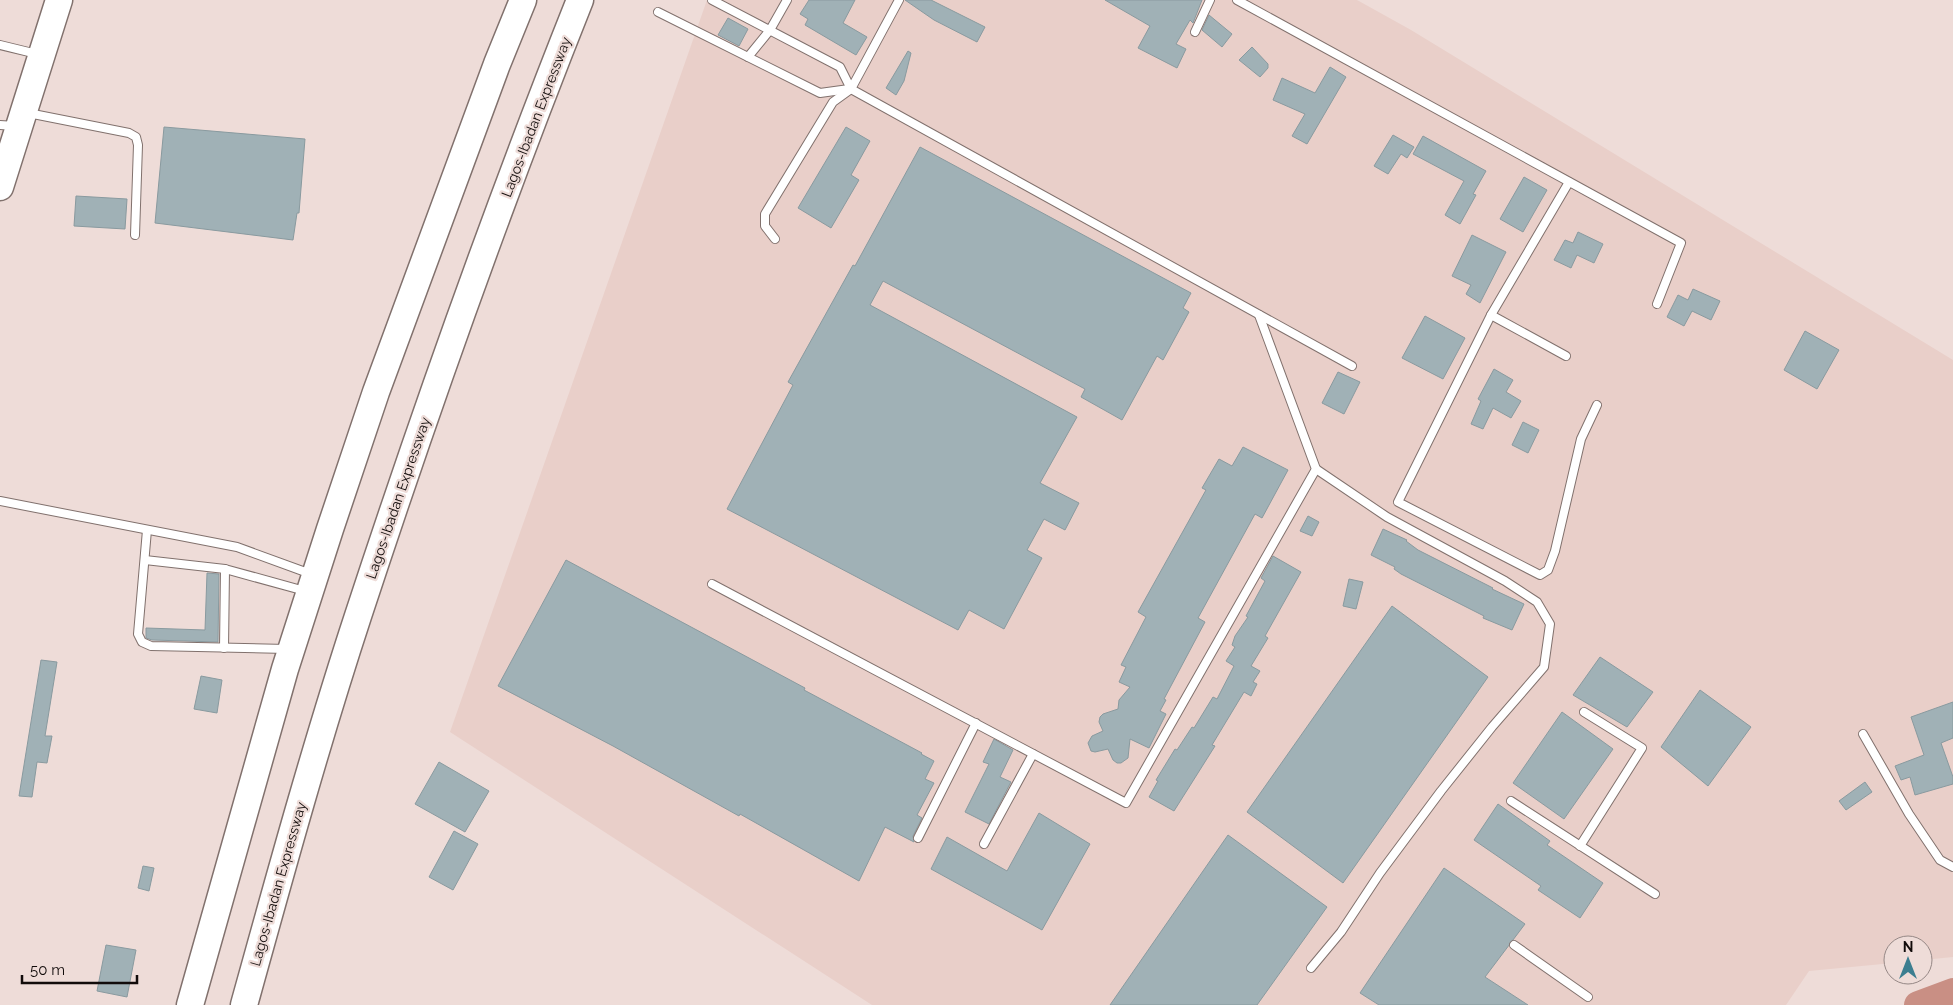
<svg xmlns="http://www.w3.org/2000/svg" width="1953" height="1005" viewBox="0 0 1953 1005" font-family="Raleway,sans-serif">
  <rect width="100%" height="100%" fill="#eedcd8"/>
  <path fill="#e9cfc9" d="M707 0H1357L1411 30 1953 360V957L1923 960V945H1893V963L1809 971 1786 1005H872L450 732Z"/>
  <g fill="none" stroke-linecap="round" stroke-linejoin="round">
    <path stroke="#c98f84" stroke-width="28" d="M1918 1005 1953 992"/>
  </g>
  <g fill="#a0b1b6" stroke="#899a9f">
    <path d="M809 0H855L843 23 867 37 856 55 805 25 808 19 800 14Z"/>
    <path d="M905 0H931L985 27 977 42 934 20Z"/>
    <path d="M1105 0H1202L1193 23 1190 20 1176 44 1186 49 1177 68 1138 48 1150 26Z"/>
    <path d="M1209 15 1232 34 1222 47 1202 30Z"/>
    <path d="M728 18 748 29 739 46 718 35Z"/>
    <path d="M1252 47 1268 64V68L1260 77 1239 60Z"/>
    <path d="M908 51 911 53 904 81 896 95 886 88Z"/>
    <path d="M1330 67 1346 77 1307 144 1292 136 1305 114 1273 100 1282 78 1315 93Z"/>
    <path d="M164 127 305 139 299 213H297L293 240 155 223Z"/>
    <path d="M846 127 870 141 851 175 859 180 831 228 798 208Z"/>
    <path d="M1393 135 1414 147 1407 158 1401 154 1388 174 1374 166Z"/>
    <path d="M1423 136 1486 171 1473 194 1476 195 1460 224 1445 215 1464 181 1413 154Z"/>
    <path d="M920 147 1191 293 1183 308 1189 312 1163 360 1157 356 1122 420 1081 397 1085 389 883 281 870 305 1077 417 1040 483 1079 503 1065 530 1044 519 1027 550 1042 558 1004 629 969 610 958 630 727 509 793 385 788 382 853 265 855 266Z"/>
    <path d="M1524 177 1547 190 1523 232 1500 219Z"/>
    <path d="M76 196 127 199 125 229 74 226Z"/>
    <path d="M1578 232 1603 244 1594 263 1577 255 1571 268 1554 260 1565 240 1573 243Z"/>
    <path d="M1472 235 1506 252 1480 303 1466 294 1471 285 1452 276Z"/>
    <path d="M1693 289 1720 301 1711 320 1692 311 1684 326 1667 317 1678 295 1688 300Z"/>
    <path d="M1425 316 1465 338 1443 379 1402 358Z"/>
    <path d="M1805 331 1839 350 1817 389 1784 370Z"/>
    <path d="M1494 369 1513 380 1506 392 1521 401 1511 418 1493 408 1483 429 1471 424 1481 401 1478 399Z"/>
    <path d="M1338 372 1360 382 1344 414 1322 403Z"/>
    <path d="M1523 422 1539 430 1528 453 1512 445Z"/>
    <path d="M1243 447 1288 470 1262 518 1255 514 1198 618 1205 622 1164 699 1166 700 1160 711 1166 714 1149 748 1130 739 1128 758 1121 763H1117L1113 760 1108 749 1095 752 1091 751 1088 743 1092 736 1103 731 1099 722 1100 717 1103 714 1118 709 1119 700 1130 687 1119 682 1126 667 1121 665 1146 617 1138 612 1206 490 1202 488 1219 459 1232 466Z"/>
    <path d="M1308 516 1319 522 1312 536 1300 531Z"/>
    <path d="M1383 529 1407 540 1406 541 1418 550 1493 588 1492 589 1524 604 1512 630 1483 618 1484 616 1401 574 1394 569 1395 567 1371 555Z"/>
    <path d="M1273 556 1301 572 1265 636 1268 638 1251 666 1260 671 1253 682 1257 684 1251 696 1244 692 1212 745 1215 746 1174 811 1149 797 1158 781 1156 780 1175 749 1177 750 1192 727 1194 728 1213 697 1217 699 1234 666 1226 661 1235 647 1232 645 1235 636 1248 617 1246 616 1265 581 1261 578Z"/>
    <path d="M566 560 805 688 804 690 922 753 921 754 934 761 925 779 934 783 917 815 922 818 913 836 914 842 885 827 859 881 740 814 739 816 613 746 498 686Z"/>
    <path d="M207 573 219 574 218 642 152 640 146 638V628L205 630Z"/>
    <path d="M1349 579 1363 582 1356 609 1343 606Z"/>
    <path d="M1392 606 1488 677 1343 883 1247 812Z"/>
    <path d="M1600 657 1653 692 1627 727 1573 695Z"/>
    <path d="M41 660 57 662 45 736H52L47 763 37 762 32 797 19 796Z"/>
    <path d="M201 676 222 680 217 713 194 709Z"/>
    <path d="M1700 690 1751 727 1708 786 1661 747Z"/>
    <path d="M1953 702V738L1941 743 1953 777V784L1915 795 1910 777 1901 780 1895 766 1924 755 1911 717Z"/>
    <path d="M1562 712 1613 749 1564 819 1513 783Z"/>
    <path d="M994 739 1013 750 1000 777 1011 782 989 824 965 812 989 764 983 762Z"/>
    <path d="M439 762 489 791 465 832 415 804Z"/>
    <path d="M1865 782 1872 792 1846 810 1839 801Z"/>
    <path d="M1498 804 1550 841 1547 845 1603 883 1580 918 1538 890 1541 886 1474 840Z"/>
    <path d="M1039 813 1090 844 1042 930 931 869 947 837 1007 871Z"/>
    <path d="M454 831 478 844 453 890 429 877Z"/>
    <path d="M1228 835 1327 907 1257 1005H1110Z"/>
    <path d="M143 866 154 868 149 891 138 888Z"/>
    <path d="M1444 868 1525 924 1485 977 1528 1005H1379L1360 993Z"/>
    <path d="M106 945 136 950 127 997 97 991Z"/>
  </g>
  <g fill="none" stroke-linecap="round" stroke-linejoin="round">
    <g stroke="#81716d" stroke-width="10">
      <g id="lane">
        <path d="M712 0 840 67 851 89 1352 366"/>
        <path d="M1237 0 1681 243 1657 304"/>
        <path d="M658 12 820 93 849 89"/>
        <path d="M1195 32 1210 0"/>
        <path d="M0 45 37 54"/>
        <path d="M748 57 770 30 787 0"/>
        <path d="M28 113 129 133 136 137 138 145 135 235"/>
        <path d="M0 125 15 126"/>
        <path d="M1569 182 1491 315 1398 502 1540 575 1548 570 1555 551 1581 439 1597 405"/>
        <path d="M775 239 765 226V214L833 102 851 89 899 0"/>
        <path d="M1491 315 1566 356"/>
        <path d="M0 501 237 547 311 574"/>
        <path d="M147 530 138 634 142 642 151 646 287 649"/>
        <path d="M145 560 225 569 305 591"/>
        <path d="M712 584 1126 803 1316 469 1259 315"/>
        <path d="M224 648 225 569"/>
        <path d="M1863 734 1909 814 1940 860 1953 867"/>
        <path d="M1511 801 1655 894"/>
        <path d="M918 838 976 723"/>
        <path d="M984 844 1033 754"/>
        <path d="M1580 846 1642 748 1584 712"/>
        <path d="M1514 945 1588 997"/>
        <path d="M1311 968 1341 932 1380 873 1441 791 1492 727 1544 667 1550 624 1537 602 1505 581 1387 517 1316 469"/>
      </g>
    </g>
    <g stroke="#81716d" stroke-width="29">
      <g id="highway">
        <path d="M0 187 59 0"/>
        <path d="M190 1005 285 669 330 529 376 392 497 64 523 0"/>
        <path d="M244 1005C280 875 316 744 358 616 426 409 499 203 580 0"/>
      </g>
    </g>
    <use href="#lane" stroke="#fff" stroke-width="8"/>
    <use href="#highway" stroke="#fff" stroke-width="26"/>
  </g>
  <g text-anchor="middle" stroke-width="4.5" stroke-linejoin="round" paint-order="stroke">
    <g font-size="14" fill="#110b0a" stroke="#eedcd8">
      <text transform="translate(536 117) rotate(-69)" y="5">Lagos-Ibadan Expressway</text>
      <text transform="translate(398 498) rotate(-71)" y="5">Lagos-Ibadan Expressway</text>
      <text transform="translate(278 884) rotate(-74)" y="5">Lagos-Ibadan Expressway</text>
    </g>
  </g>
  <g transform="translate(1908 960)"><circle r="24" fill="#eedcd8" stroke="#968886"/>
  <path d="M0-4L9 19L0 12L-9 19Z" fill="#3c7e90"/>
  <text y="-8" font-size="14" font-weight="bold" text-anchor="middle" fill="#110b0a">N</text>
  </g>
  <path d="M22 975v8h115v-8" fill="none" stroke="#110b0a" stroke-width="2.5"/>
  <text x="30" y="975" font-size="15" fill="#110b0a" stroke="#eedcd8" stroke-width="4" paint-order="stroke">50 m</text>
</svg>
